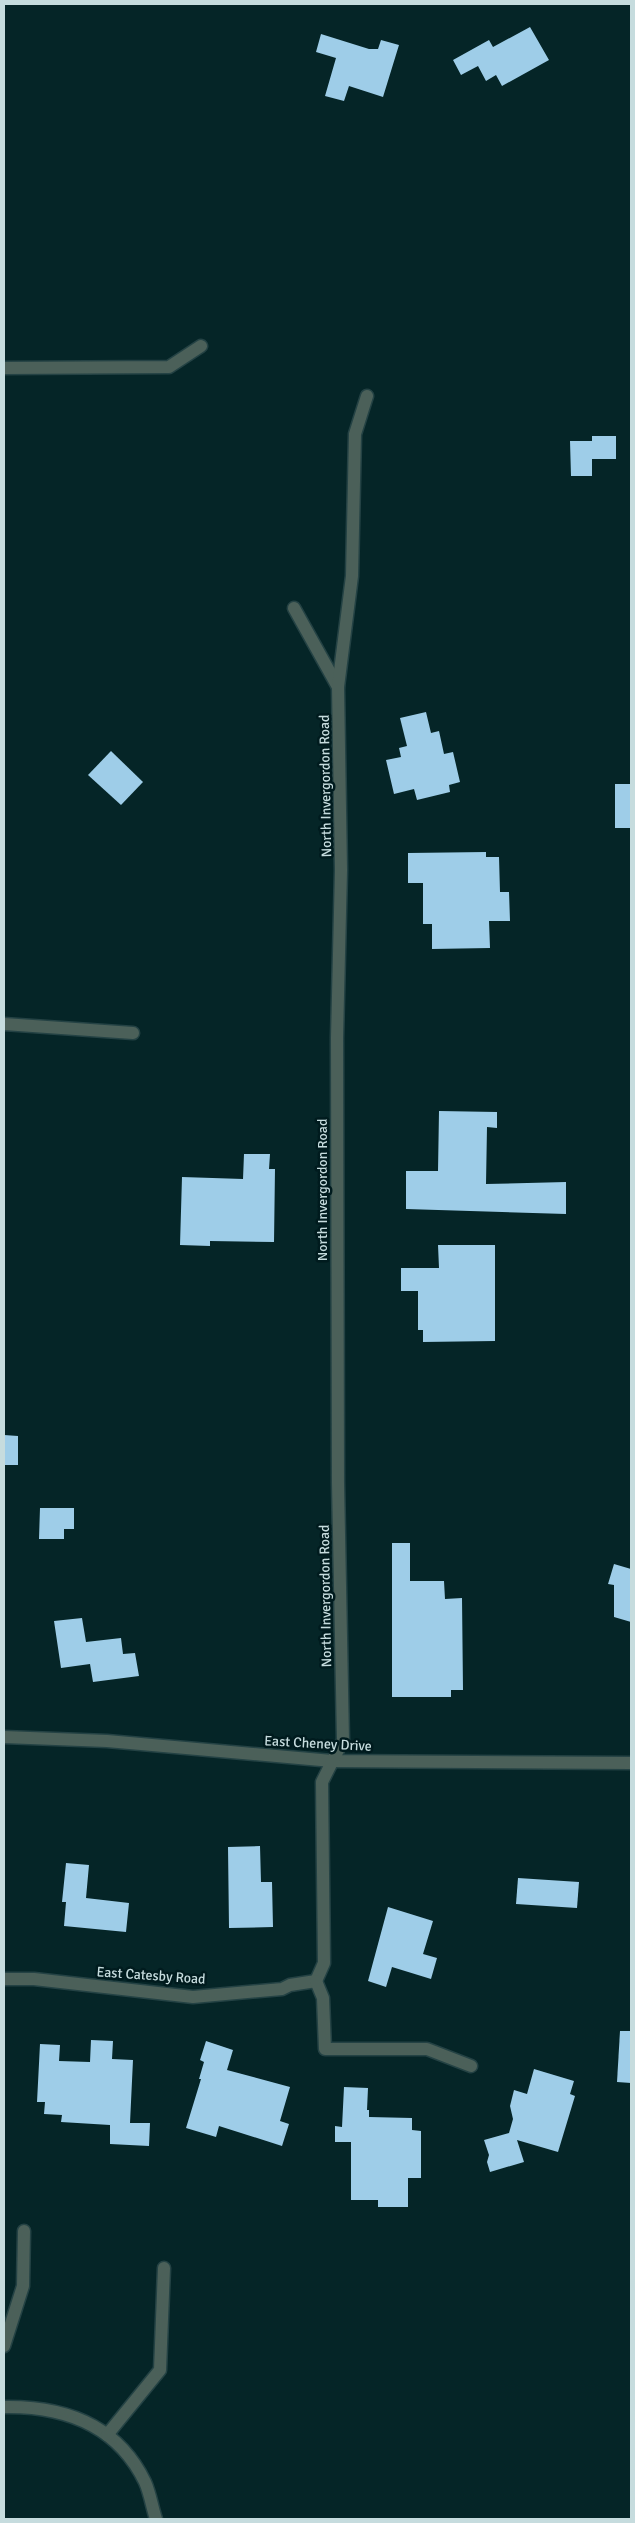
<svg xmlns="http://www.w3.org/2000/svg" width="635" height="2523" viewBox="0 0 635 2523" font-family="Signika,sans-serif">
  <rect width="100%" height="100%" fill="#052527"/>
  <g fill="#9ecde8">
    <path d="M530 27 549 60 502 86 496 75 486 81 478 66 461 75 453 60 489 40 493 47Z"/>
    <path d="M321 34 369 49H378L381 40 399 45 383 97 349 86 344 101 325 96 336 58 316 52Z"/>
    <path d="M592 436H616V459H592V476H571L570 441H592Z"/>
    <path d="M426 712 431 733 439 731 444 754 453 752 460 782 449 785 450 792 417 800 414 789 394 794 386 760 401 757 399 748 407 746 400 718Z"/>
    <path d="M111 751 143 782 121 805 88 775Z"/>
    <rect x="615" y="784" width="16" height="44"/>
    <path d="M486 852V857H499L500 892H509L510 921H489L490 948 432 949V924H423V883H408V853Z"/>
    <path d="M439 1111 497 1112V1128L487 1127 486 1184 566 1182V1214L406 1209V1171H438Z"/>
    <path d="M244 1154H270L269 1169H275L274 1242 210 1241V1246L180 1245 182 1177 243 1179Z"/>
    <path d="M438 1245H495V1341L423 1342V1330H418V1291H401V1268H439Z"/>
    <path d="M4 1435 18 1436V1465H4Z"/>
    <path d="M40 1508H74V1529H64V1539H39Z"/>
    <path d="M392 1543H410V1581H444L445 1599 462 1598 463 1690H451V1697H392Z"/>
    <path d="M614 1564 631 1569V1622L614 1617V1585L608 1584Z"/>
    <path d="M82 1618 86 1642 121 1638 123 1654 135 1653 139 1676 93 1682 90 1664 61 1668 54 1621Z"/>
    <path d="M260 1846 261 1882H272L273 1927 229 1928 228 1847Z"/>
    <path d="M66 1863 89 1865 86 1898 129 1903 126 1932 64 1926 66 1902H62Z"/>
    <path d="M518 1878 579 1882 577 1908 516 1904Z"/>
    <path d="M388 1907 433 1921 423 1954 437 1958 431 1979 392 1967 386 1987 368 1981Z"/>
    <path d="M620 2031H631V2083L617 2082Z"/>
    <path d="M91 2040 113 2041 112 2059 133 2060 130 2123H150L149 2146 110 2144V2125L61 2122 62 2115 44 2114 45 2102H37L40 2044 60 2045 59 2061 90 2062Z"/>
    <path d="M206 2041 233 2050 227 2070 290 2087 280 2121 289 2124 282 2146 219 2126 216 2137 186 2128 201 2079H199L204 2062 200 2060Z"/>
    <path d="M534 2069 574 2081 570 2094 575 2096 558 2152 517 2140 524 2162 490 2172 487 2162 489 2155 484 2140 509 2133 513 2119 510 2106 514 2090 527 2094Z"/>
    <path d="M344 2087 368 2088 367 2110H369V2117L412 2118V2130L421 2131V2178H408V2207H378V2200H351V2142H335V2126L342 2127Z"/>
  </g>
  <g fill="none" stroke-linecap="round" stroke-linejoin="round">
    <g stroke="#244244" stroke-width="15">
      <g id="minor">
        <path d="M4 368 169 367 201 346"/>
        <path d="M294 608 338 687"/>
        <path d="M4 1024 133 1033"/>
        <path d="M4 1737 107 1741 332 1761 631 1763"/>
        <path d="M4 1979H34L193 1997 282 1989 290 1985 316 1981"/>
        <path d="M316 1981 324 1963 322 1782 343 1740 338 1483 337 1038 341 870 338 687 352 576 355 434 367 396"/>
        <path d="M316 1981 323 1998 325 2049H427L471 2066"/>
        <path d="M4 2346 23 2286 24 2231"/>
        <path d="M4 2407C64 2406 117 2424 145 2482 150 2493 152 2507 156 2519"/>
        <path d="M107 2435 160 2370 164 2268"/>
      </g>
    </g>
    <use href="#minor" stroke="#4b6059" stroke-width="12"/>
  </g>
  <g text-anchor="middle" stroke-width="5" stroke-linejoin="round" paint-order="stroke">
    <g font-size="14" fill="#c6dcde" stroke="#001b1e">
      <text transform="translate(325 786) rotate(-91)" y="5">North Invergordon Road</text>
      <text transform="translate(322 1190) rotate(-90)" y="5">North Invergordon Road</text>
      <text transform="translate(325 1596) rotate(-91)" y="5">North Invergordon Road</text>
      <text transform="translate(318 1743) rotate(3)" y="5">East Cheney Drive</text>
      <text transform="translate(151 1975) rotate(4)" y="5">East Catesby Road</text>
    </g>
  </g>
  <rect width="635" height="2523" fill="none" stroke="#c6dcde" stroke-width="10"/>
</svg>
